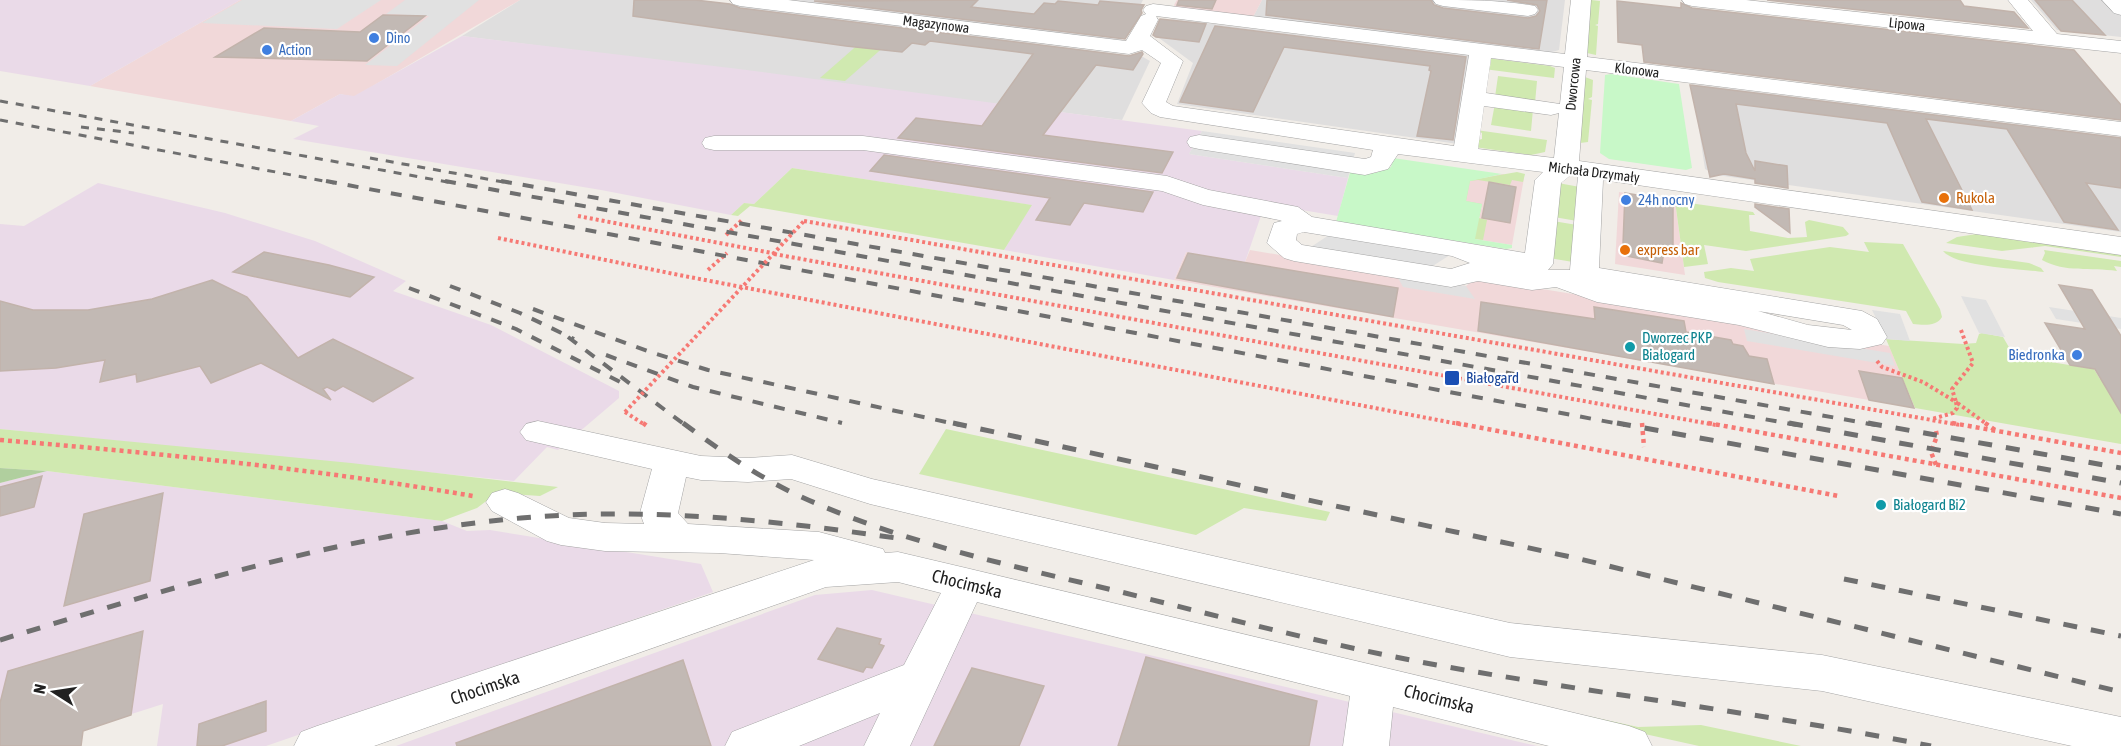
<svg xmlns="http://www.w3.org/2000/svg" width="2121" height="746" viewBox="0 0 2121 746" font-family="'Asap Condensed',sans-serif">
  <rect width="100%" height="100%" fill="#f1ede8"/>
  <g fill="#dfdede">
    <path d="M520 0H699L1143 57 1150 61 1122 120 462 36Z"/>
    <path d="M787 0H1143L1121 41Z"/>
    <path d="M1262 0H1565L1559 50 1549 53 1253 17Z"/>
    <path d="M2031 0H2121V37L2057 30Z"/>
    <path d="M1174 19 1473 56 1458 144 1177 104 1193 63 1159 38 1169 20Z"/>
    <path d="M1692 84 2121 137V232L1717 175 1705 169Z"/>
  </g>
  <g fill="#f1d8d9">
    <path d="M240 0H520L354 97 340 94 291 121 90 86Z"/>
    <path d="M1177 0H1262L1253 17 1176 8 1174 5Z"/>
    <path d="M1502 174 1524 178 1512 245 1475 239 1482 205 1465 201 1470 181Z"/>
    <path d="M1619 192 1675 201 1685 275 1615 264Z"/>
    <path d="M1250 250 1466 286 1476 278 1889 346 1915 408 1174 280 1186 252 1245 262Z"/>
  </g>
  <g fill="#eadae8">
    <path d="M0 0H240L90 86 0 71Z"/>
    <path d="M462 36 739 69 1202 131 1189 154 1348 178 1338 216 1265 204 1245 262 1186 252 1174 280 1004 250 1031 205 792 168 754 204 744 203 731 215 601 190 293 139 319 126 291 121 340 94 354 96Z"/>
    <path d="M98 183 225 213 315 241 406 281 393 291 491 325 619 391V398L558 450 547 447 514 481 0 429V224L24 226Z"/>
    <path d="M47 471 442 521 467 531 490 530 701 564 713 592 266 746H157L163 704 31 746H0V483Z"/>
    <path d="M872 590 1537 746H396L815 595Z"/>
  </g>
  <g fill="#d0e9b0">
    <path d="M1591 0 1600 1 1598 24 1595 25 1598 26 1596 55 1587 53Z"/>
    <path d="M861 42 886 45 845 81 820 78Z"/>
    <path d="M1487 58 1550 66 1555 68 1554 78 1484 69 1490 67 1491 61Z"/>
    <path d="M1498 76 1537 81 1535 103 1495 97Z"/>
    <path d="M1585 77 1593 80 1592 97 1588 99 1592 100 1588 142 1580 143Z"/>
    <path d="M1495 103 1533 109 1531 131 1491 125Z"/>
    <path d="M1476 130 1547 140 1545 152 1531 155 1474 147 1475 141 1482 139V133Z"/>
    <path d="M792 168 1032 205 1004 250 750 206 738 216 731 215 744 203 754 204Z"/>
    <path d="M1517 172 1525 174 1523 182 1512 180 1510 185 1478 180 1470 181 1466 201 1482 204 1479 218 1487 220 1483 240 1475 239 1443 185Z"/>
    <path d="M1558 183 1580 187 1577 221 1554 217Z"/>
    <path d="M1675 201 1753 212 1755 215H1749L1750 231 1788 238 1807 237 1805 222 1809 220 1843 227 1849 234 1846 236 1746 251 1704 245 1708 264 1684 267Z"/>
    <path d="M1553 221 1577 225 1573 262 1549 258Z"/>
    <path d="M1977 234 2121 253V257L2045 246 2002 251 1946 243 1957 237Z"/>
    <path d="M1864 242 1903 244 1940 309 1942 317C1936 327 1923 325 1913 324L1906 311 1718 282 1705 278 1704 272 1731 268 1754 271 1750 259 1830 247 1869 252Z"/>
    <path d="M2044 250 2121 261V267L2114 266 2117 271C2090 267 2066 273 2042 260L2045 253Z"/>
    <path d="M1943 251 2029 263 2041 268 2044 272C2022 269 1956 267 1943 251Z"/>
    <path d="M1982 333 2003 337 2014 356 2094 369 2100 379 2121 382V444L1915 408 1886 339 1963 344 1976 343 1979 334Z"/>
    <path d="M0 429 351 463 558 487 540 496 497 493 477 508 442 521 47 471 0 468Z"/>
    <path d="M946 429 1330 512 1326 521 1244 508 1196 535 919 474Z"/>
    <path d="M1588 716 1638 727 1701 725 1801 746H1699L1586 721Z"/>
  </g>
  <path fill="#b0cf9e" d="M0 468 47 471 0 483Z"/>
  <g fill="#c8f8c8">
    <path d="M1611 74 1679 84 1692 168 1686 170 1609 159 1600 153 1605 75Z"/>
    <path d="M1393 158 1502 174 1470 181 1466 201 1482 204 1475 239 1512 245V248L1506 249 1336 222 1351 169 1375 173 1391 167Z"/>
  </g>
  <g fill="#e1e1e1">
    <path d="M242 0H381L337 29 202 23Z"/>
    <path d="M405 0H479L397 66 365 65 429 16 386 14Z"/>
    <path d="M1202 131 1355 153 1348 178 1189 154Z"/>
    <path d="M1332 233 1453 253 1428 269 1308 249Z"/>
    <path d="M1396 274 1466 286 1475 299 1403 287Z"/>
    <path d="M1961 296 1986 300 2005 337 1979 333Z"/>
    <path d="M2049 307 2121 318V329L2056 319Z"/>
    <path d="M1872 310 1900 314 1910 341 1886 339Z"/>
    <path d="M1744 329 1890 353 1895 366 1747 341Z"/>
  </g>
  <g fill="#c2b9b4" stroke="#c2b3ab" stroke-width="1.5">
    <path d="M634 0H695L730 4 740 8 1129 56 1142 52 1143 54 1133 70 1096 65 1043 135 1173 152 1162 173 898 138 916 118 982 126 1033 54 930 41 925 45 912 43 902 52 846 46 633 16Z"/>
    <path d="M978 0 971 7 1034 14 1044 3 1055 4 1058 1 1098 5 1100 1 1144 5 1141 10 1142 13 1125 39 814 1Z"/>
    <path d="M1179 0H1216L1212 9 1177 5Z"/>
    <path d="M1267 0H1431L1434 5 1443 8 1528 18 1536 16 1540 11 1537 5 1507 0H1547L1539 49 1266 15Z"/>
    <path d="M1767 0H1960L1964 6 2014 12 2028 28Z"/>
    <path d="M2035 0H2072L2105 35 2061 31Z"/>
    <path d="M1617 1 1681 8V3L1692 8 2074 50 2121 105V120L1644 62 1642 45 1618 42Z"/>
    <path d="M383 15 425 16 367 61 215 57 264 28 360 32Z"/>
    <path d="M1160 19 1206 24 1199 42 1156 37 1153 35Z"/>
    <path d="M1215 26 1466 57 1453 140 1417 136 1431 71 1429 70 1430 66 1284 47 1253 112 1180 102Z"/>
    <path d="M1690 85 2121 138V188L2086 183 2118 230 2064 222 2007 129 1926 119 1972 210 1922 202 1887 123 1736 104 1746 153 1755 171V161L1787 166 1788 188 1755 183V179L1724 174 1710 177Z"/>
    <path d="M884 155 1153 192 1143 212 1084 203 1070 225 1036 220 1050 198 870 171Z"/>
    <path d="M1489 182 1516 187 1510 223 1482 218Z"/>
    <path d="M1625 193 1673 201V253L1664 251 1662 263 1626 256V244H1623Z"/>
    <path d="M1755 204 1789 209 1790 233 1755 207Z"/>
    <path d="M264 252 329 265 374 277 350 297 233 272Z"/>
    <path d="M1188 253 1398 288 1393 317 1177 278Z"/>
    <path d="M212 280 247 297 298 358 333 339 413 378 373 402 343 386 335 391 327 387 323 389 331 400 261 363 211 383 200 366 137 382 136 374 100 382 105 360 56 368 0 371V301L33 310H88L152 299Z"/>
    <path d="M2059 285 2092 290 2121 336V413L2095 369 2070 365 2045 323 2085 329Z"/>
    <path d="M1481 302 1595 319 1594 307 1684 321 1686 332 1731 340 1733 344 1743 346 1749 356 1767 359 1774 384 1478 331Z"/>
    <path d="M1859 371 1902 378 1914 408 1869 400Z"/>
    <path d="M42 476 34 507 0 516V487Z"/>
    <path d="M163 493 150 581 64 606 84 514Z"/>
    <path d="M837 628 881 639 879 644 884 646 872 668 866 667 863 672 818 659Z"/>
    <path d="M143 631 131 715 83 731 81 746H0V703L8 671Z"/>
    <path d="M1146 657 1317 701 1309 746H1118Z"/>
    <path d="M683 660 711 746H457L456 743Z"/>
    <path d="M972 668 1044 686 1019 746H934Z"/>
    <path d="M266 701V731L222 746H197L199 724Z"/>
  </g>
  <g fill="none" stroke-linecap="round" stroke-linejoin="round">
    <g stroke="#a5a5a5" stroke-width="1">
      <g id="minor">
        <path d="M730 0H788L1126 41 1141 16 1146 14 1143 10 1146 6 1153 4 1565 54 1571 0H1591L1587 57 2121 122V136L1586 70 1579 161 2121 237V255L1603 180 1599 268 1862 311 1877 319 1887 337 1882 344 1860 349 1828 347 1739 325 1597 302 1556 287 1532 290 1478 281 1451 287 1294 261 1284 258 1267 243 1274 223 1282 221 1279 220 1203 205 1162 191 863 150H714L705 148 702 143 705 138 714 136H863L1167 176 1209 190 1298 207 1312 217 1525 253 1535 180 1543 172 1398 154 1388 169 1365 175 1199 149 1190 147 1187 142 1190 137 1199 135 1365 159 1371 157 1373 150 1160 117 1151 113 1142 103 1161 63 1142 50 1129 54 740 6 733 4ZM1156 16 1469 55 1454 146 1173 106 1166 102 1183 61 1150 36 1158 20ZM1491 58 1564 67 1560 104 1486 93ZM1484 106 1551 115 1559 113 1554 158 1478 149ZM1571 175 1578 176 1570 270H1548L1553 264 1561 183ZM1304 232 1452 256 1470 263 1451 269 1302 245 1296 240 1297 234ZM1758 311 1843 325 1852 330 1808 325Z"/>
        <path d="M1433 0C1467 0 1502 0 1535 6L1538 10 1535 14 1528 16 1443 6 1436 4Z"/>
        <path d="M1682 0H1746L2033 31 2008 0H2028L2057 34 2121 41V53L1692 6 1685 4Z"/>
        <path d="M2102 0H2121V15L2114 13Z"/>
        <path d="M538 421 701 456 748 458 792 455 872 479 1510 623 1822 655 2121 717V746H2072L1822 691 1510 657 870 504 791 479 748 482 701 480 686 477 678 513 688 524 819 532 883 549 885 553 898 552 966 568 1629 726 1645 732 1652 746H1549L1393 707 1389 746H1343L1350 696 977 602 910 746H864L880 713 799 746H725L732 732 904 665 941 593 898 582 826 587 374 746H294L301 732 317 726 814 560 719 553 605 551 561 545 547 541 492 511 486 502 492 493 505 489 518 493 569 518 605 523 644 524 640 513 652 469 526 440 520 432 526 424Z"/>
      </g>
    </g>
    <g stroke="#f67974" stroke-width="4" stroke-dasharray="3 3" stroke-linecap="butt">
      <path d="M578 216 777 254"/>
      <path d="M804 221 1960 425"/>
      <path d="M726 235 742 220"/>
      <path d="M498 238 679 275 1464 425"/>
      <path d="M774 254 1716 425"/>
      <path d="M708 270 727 253"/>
      <path d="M1961 330 1973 363 1952 389 1956 402 1988 425"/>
      <path d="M1877 361 1882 367 1923 382 1956 402 1957 408 1953 413 1932 419"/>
      <path d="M625 412 645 425"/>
    </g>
    <g stroke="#f67974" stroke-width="4.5" stroke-dasharray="4 4" stroke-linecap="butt">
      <path d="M643 423 647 426"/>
      <path d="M1456 423 1838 496"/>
      <path d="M1642 423 1644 447"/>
      <path d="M1708 423 2121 498"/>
      <path d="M1952 423 2121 453"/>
      <path d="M1985 423 1995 430"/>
      <path d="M1936 431 1937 436 1931 452 1936 465"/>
      <path d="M0 440C158 453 316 469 473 496"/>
    </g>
    <use href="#minor" fill="#fff" fill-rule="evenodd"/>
    <g stroke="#6f6f6f" stroke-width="3" stroke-dasharray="8 8" stroke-linecap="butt">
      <path d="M0 101 453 183"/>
      <path d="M0 120 334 183"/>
      <path d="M81 127 134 133"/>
      <path d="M370 158 509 183"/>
    </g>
    <g stroke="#6f6f6f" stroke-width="4" stroke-dasharray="11 11" stroke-linecap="butt">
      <path d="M326 181 1625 425"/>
      <path d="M445 181 1797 425"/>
      <path d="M501 181 1876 425"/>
      <path d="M450 286 520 313 574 339"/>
      <path d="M409 288 516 329 624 384"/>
      <path d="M533 309 650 352 708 370 960 425"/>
      <path d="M568 337 685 425"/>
      <path d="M606 355 693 387 842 423"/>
    </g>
    <g stroke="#6f6f6f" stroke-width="5" stroke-dasharray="14 14" stroke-linecap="butt">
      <path d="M683 423C718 449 754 474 793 493 895 541 1008 565 1117 591 1225 618 1332 646 1442 666 1605 695 1769 714 1931 746"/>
      <path d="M953 423 1580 559 2121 692"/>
      <path d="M1617 423 2121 514"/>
      <path d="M1789 423 2121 483"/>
      <path d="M1868 423 2121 468"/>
      <path d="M1844 579 2121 636"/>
      <path d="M0 640C171 588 343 534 521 518 647 507 772 520 896 538"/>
    </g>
    <path stroke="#f67974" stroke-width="4" stroke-dasharray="3 3" stroke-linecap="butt" d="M625 412 804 221"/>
  </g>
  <g fill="#3f7fe0" stroke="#fff" stroke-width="2">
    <circle cx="374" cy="38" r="6"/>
    <circle cx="267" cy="50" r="6"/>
    <circle cx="1626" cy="200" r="6"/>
    <circle cx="2077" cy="355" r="6"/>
  </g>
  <g fill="#e8710a" stroke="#fff" stroke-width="2">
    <circle cx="1944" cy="198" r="6"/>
    <circle cx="1625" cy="250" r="6"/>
  </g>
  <g fill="#0f9aa8" stroke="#fff" stroke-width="2">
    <circle cx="1630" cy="347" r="6"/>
    <circle cx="1881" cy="505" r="6"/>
  </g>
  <rect fill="#1a4fb4" stroke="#fff" stroke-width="2" x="1444" y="370" width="16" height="16" rx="3"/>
  <g text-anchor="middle" stroke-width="4.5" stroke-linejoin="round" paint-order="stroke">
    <g font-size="14" fill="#212121" stroke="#fff">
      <text transform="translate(936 24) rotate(7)" y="5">Magazynowa</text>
      <text transform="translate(1907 24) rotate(6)" y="5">Lipowa</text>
      <text transform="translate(1637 70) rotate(7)" y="5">Klonowa</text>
      <text transform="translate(1573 84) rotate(-84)" y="5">Dworcowa</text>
      <text transform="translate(1594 172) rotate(7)" y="5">Michała Drzymały</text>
    </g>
    <g font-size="14" fill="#366cbe" stroke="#fff" text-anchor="start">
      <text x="386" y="43">Dino</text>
      <text x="279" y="55">Action</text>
    </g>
    <g font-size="15" fill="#c56008" stroke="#fff" text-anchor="start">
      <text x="1956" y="203">Rukola</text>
      <text x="1637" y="255">express bar</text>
    </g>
    <g font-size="15" fill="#366cbe" stroke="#fff" text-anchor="start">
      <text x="1638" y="205">24h nocny</text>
      <text x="2065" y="360" text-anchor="end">Biedronka</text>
    </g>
    <g font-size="15" fill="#0d838f" stroke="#fff" text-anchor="start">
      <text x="1642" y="343">Dworzec PKP<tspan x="1642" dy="17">Białogard</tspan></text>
      <text x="1893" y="510">Białogard Bi2</text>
    </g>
    <g font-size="15" fill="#164399" stroke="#fff" text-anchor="start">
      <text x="1466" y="383">Białogard</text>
    </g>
    <g font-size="18" fill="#212121" stroke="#fff">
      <text transform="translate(967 584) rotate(14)" y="6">Chocimska</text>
      <text transform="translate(485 688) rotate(-19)" y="6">Chocimska</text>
      <text transform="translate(1439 699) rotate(14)" y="6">Chocimska</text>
    </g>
  </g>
  <g transform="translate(54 692) rotate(282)" stroke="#ffffff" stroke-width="4.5" paint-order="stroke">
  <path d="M0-4.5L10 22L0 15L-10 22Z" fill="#212121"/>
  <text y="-9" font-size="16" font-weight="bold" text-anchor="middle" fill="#212121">N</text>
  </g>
</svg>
